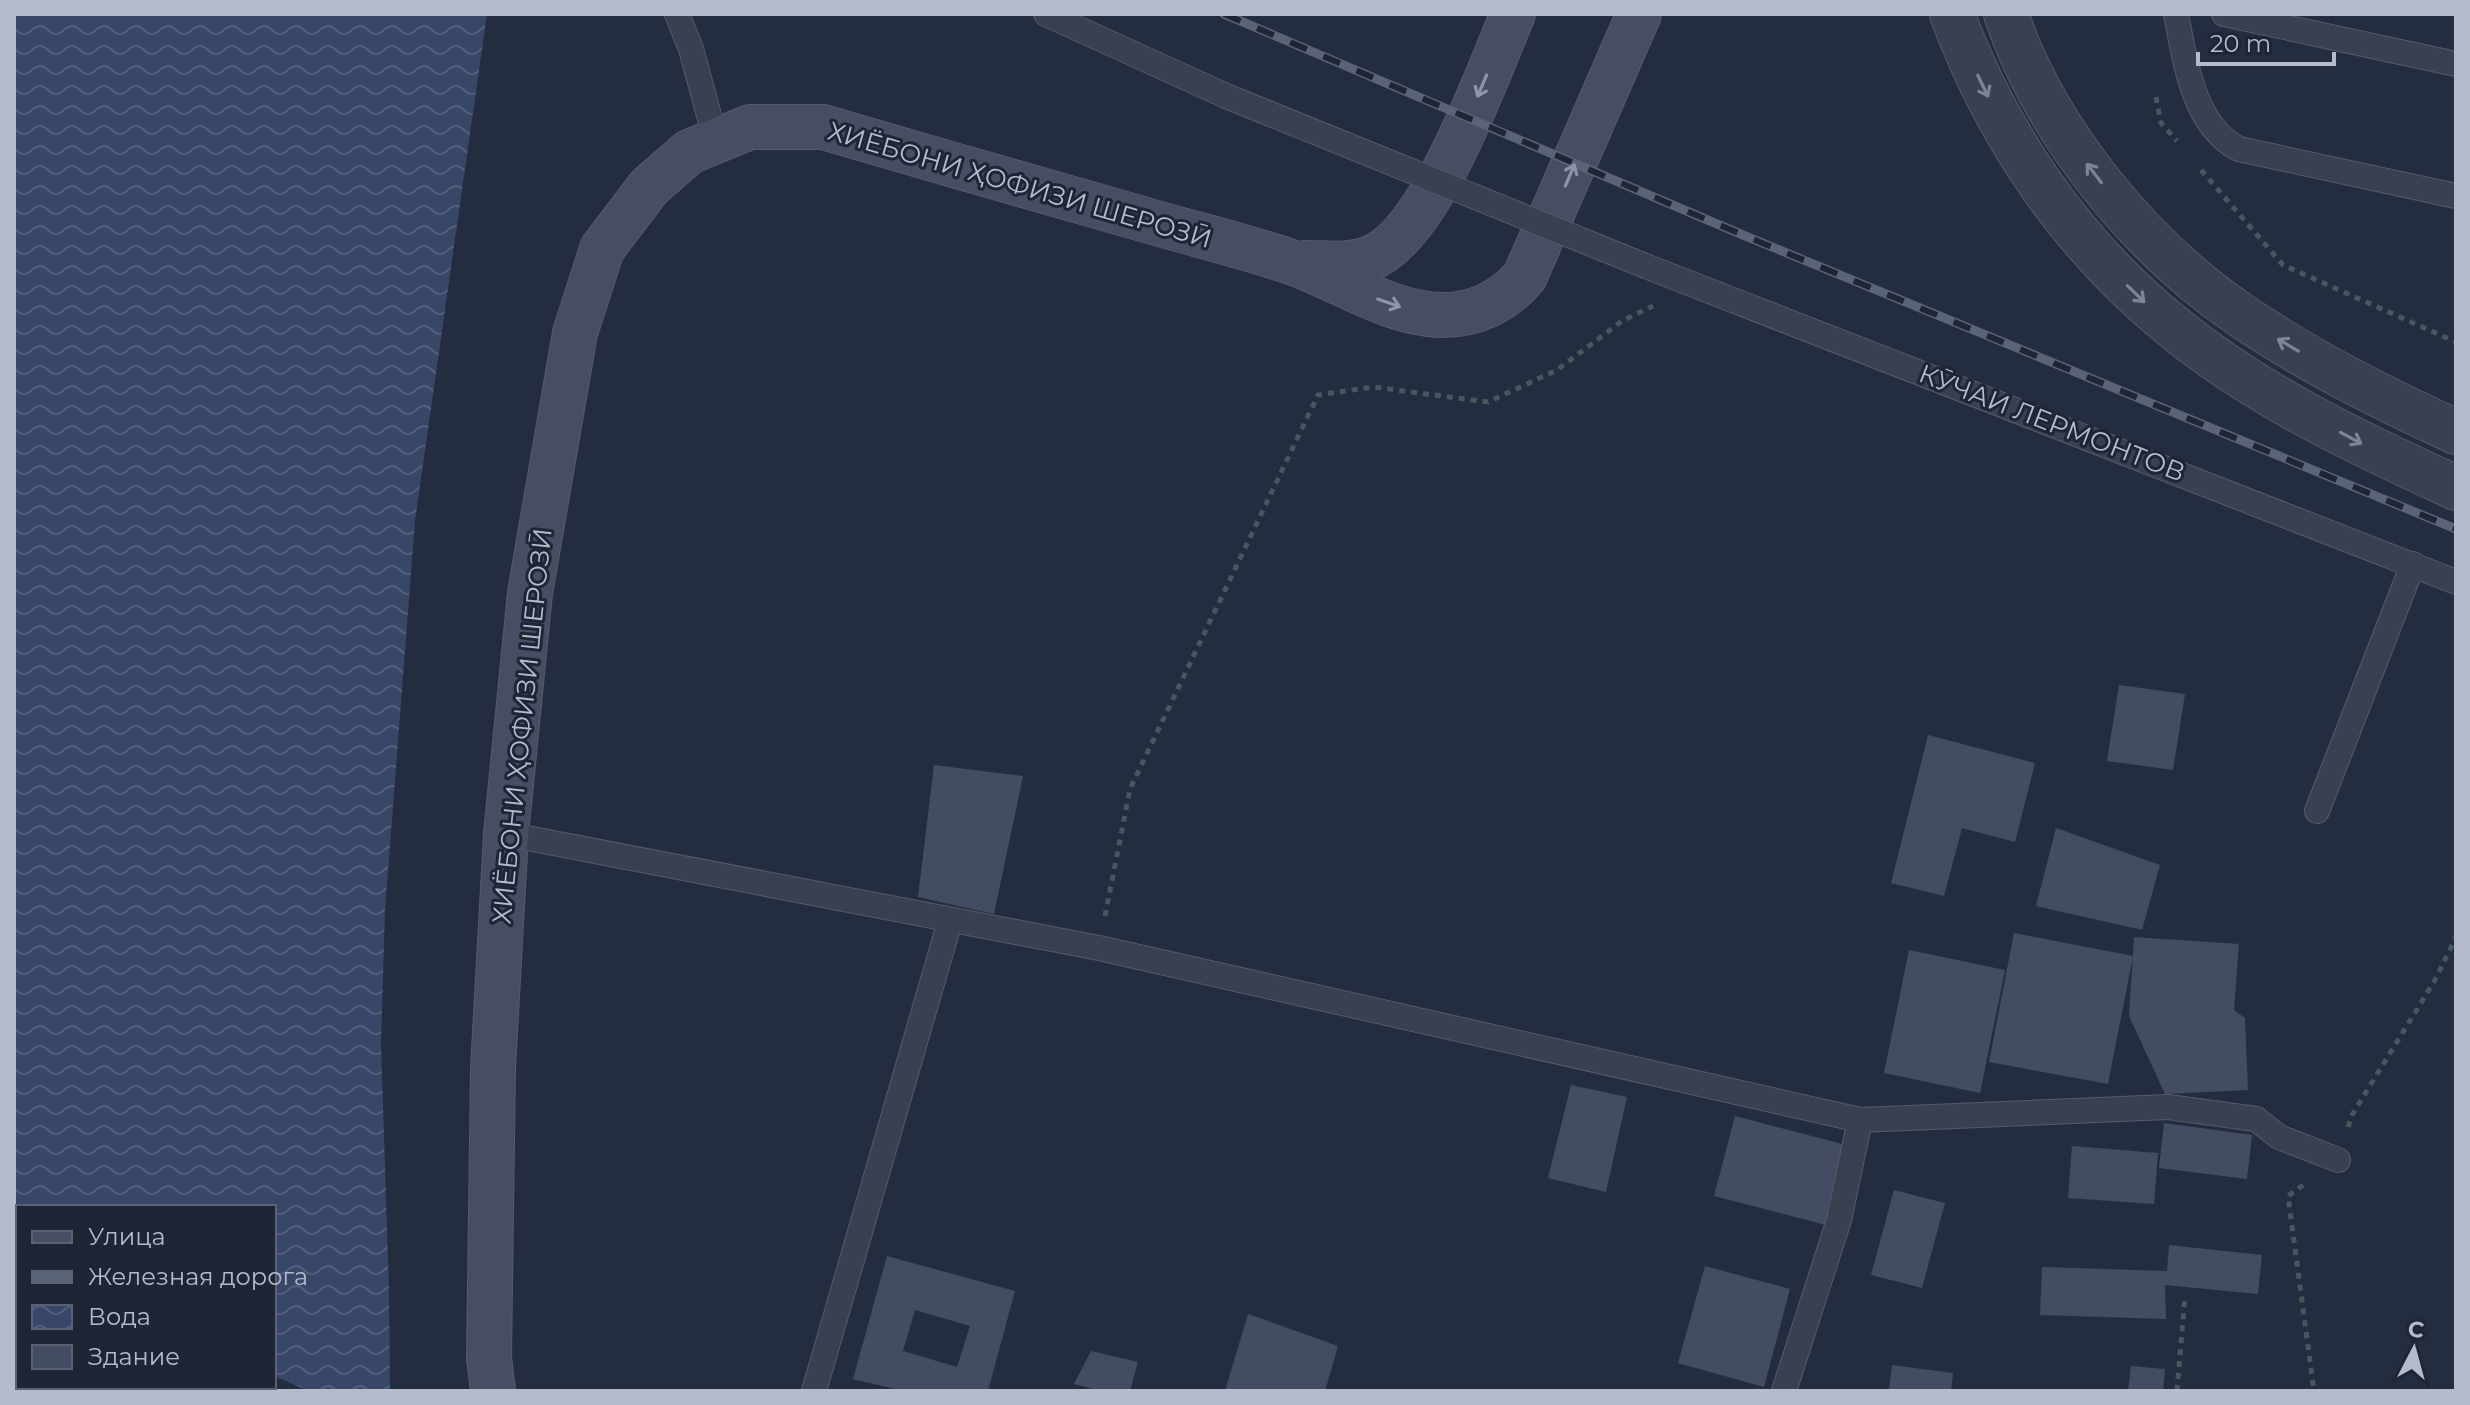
<svg xmlns="http://www.w3.org/2000/svg" width="2470" height="1405" viewBox="0 0 2470 1405" font-family="Montserrat,sans-serif">
  <defs>
    <pattern id="water-waves" width="16" height="10" patternUnits="userSpaceOnUse" patternTransform="scale(2)"><rect width="16" height="10" fill="#384668"/><path d="M0 5q4-4 8 0t8 0" fill="none" stroke="#535f7c"/></pattern>
  </defs>
  <rect width="100%" height="100%" fill="#242d40"/>
  <path fill="url(#water-waves)" d="M14 14H487L415 521 385 910 381 1043 389 1291 390 1391H309L274 1376V1207H18V1266L14 1264Z"/>
  <g fill="#434c63" fill-rule="evenodd">
    <path d="M2119 685 2185 694 2173 770 2107 761Z"/>
    <path d="M1928 735 2035 763 2015 842 1962 828 1944 896 1891 883Z"/>
    <path d="M934 765 1023 776 994 914 918 897Z"/>
    <path d="M2056 828 2160 865 2142 930 2036 906Z"/>
    <path d="M2014 933 2133 956 2108 1084 1989 1062Z"/>
    <path d="M2134 937 2239 944 2234 1010 2245 1018 2248 1090 2165 1094 2129 1016Z"/>
    <path d="M1909 950 2005 970 1980 1093 1884 1073Z"/>
    <path d="M1571 1085 1627 1097 1606 1192 1548 1178Z"/>
    <path d="M1735 1116 1846 1145 1826 1225 1714 1196Z"/>
    <path d="M2164 1123 2252 1135 2247 1179 2159 1168Z"/>
    <path d="M2072 1146 2158 1153 2154 1204 2068 1198Z"/>
    <path d="M1894 1190 1945 1203 1922 1288 1871 1275Z"/>
    <path d="M2169 1245 2262 1255 2258 1294 2165 1285 2166 1319 2040 1315 2042 1267 2167 1271Z"/>
    <path d="M887 1256 1015 1291 988 1391H903L853 1379ZM915 1310 970 1326 957 1367 903 1351Z"/>
    <path d="M1705 1266 1790 1289 1764 1387 1678 1363Z"/>
    <path d="M1248 1314 1338 1346 1325 1391H1225Z"/>
    <path d="M1091 1351 1138 1362 1130 1391H1101L1074 1384Z"/>
    <path d="M1892 1365 1953 1373 1951 1391H1889Z"/>
    <path d="M2131 1366 2165 1369 2163 1391H2128Z"/>
  </g>
  <g fill="none" stroke-linecap="round" stroke-linejoin="round">
    <g stroke="#545b6b" stroke-width="26">
      <g id="service">
        <path d="M677 14 691 49 716 141"/>
        <path d="M1046 14 1226 96"/>
        <path d="M2176 14C2185 60 2193 126 2239 149L2456 196"/>
        <path d="M2224 14 2456 64"/>
        <path d="M1648 267 2456 582"/>
        <path d="M2317 811 2413 564"/>
        <path d="M506 834 1099 948 1860 1120 2168 1107 2256 1119 2279 1137 2338 1160"/>
        <path d="M814 1391 950 921"/>
        <path d="M1784 1391 1839 1220 1860 1120"/>
      </g>
    </g>
    <g stroke="#545b6b" stroke-width="46">
      <g id="minor">
        <path d="M1952 14C1998 138 2074 248 2177 330 2260 397 2360 444 2456 488"/>
        <path d="M2006 14C2045 131 2140 247 2242 316 2310 362 2382 398 2456 432"/>
      </g>
    </g>
    <g stroke="#545b6b" stroke-width="46">
      <g id="secondary">
        <path d="M1306 263C1326 263 1348 266 1368 259 1430 239 1487 74 1513 14"/>
        <path d="M493 1391 489 1358 493 1068 506 834 530 593 575 333 602 249 649 187 689 152 750 127H823C928 158 1034 188 1139 218 1189 233 1242 245 1291 262 1340 279 1387 313 1440 315 1473 316 1504 302 1525 276L1639 14"/>
      </g>
    </g>
    <g stroke="#45585e" stroke-width="5" stroke-dasharray="6 6" stroke-linecap="butt">
      <path d="M2156 97 2161 123 2177 141"/>
      <path d="M2201 170 2283 265 2456 342"/>
      <path d="M1105 916 1130 789 1318 395 1373 387 1488 402 1557 370 1622 321 1653 306"/>
      <path d="M2348 1127 2352 1115 2435 980 2456 937"/>
      <path d="M2303 1185 2288 1196 2314 1391"/>
      <path d="M2177 1391 2185 1296"/>
    </g>
    <use href="#service" stroke="#394050" stroke-width="24"/>
    <use href="#minor" stroke="#394050" stroke-width="44"/>
    <use href="#secondary" stroke="#474e63" stroke-width="44"/>
    <g stroke="#5b6377" stroke-width="9">
      <path id="rail" d="M1224 14 1743 235 2456 529"/>
    </g>
    <use href="#rail" stroke="#1e2535" stroke-width="6" stroke-dasharray="18" stroke-linecap="butt"/>
    <g stroke="#545b6b" stroke-width="26" stroke-linecap="butt">
      <path id="service-bridge" d="M1226 96 1648 267"/>
    </g>
    <use href="#service-bridge" stroke="#394050" stroke-width="24"/>
  </g>
  <defs><path id="oneway-shaft" d="M-6 0H5M1.5-3L5.5 0L1.5 3" fill="none" stroke-width="1.6" stroke-linecap="round" stroke-linejoin="round" transform="scale(2)"/></defs>
  <g stroke="#8e95a7">
    <use href="#oneway-shaft" transform="translate(1482 86) rotate(113)"/>
    <use href="#oneway-shaft" transform="translate(1570 175) rotate(-67)"/>
    <use href="#oneway-shaft" transform="translate(1389 303) rotate(19)"/>
  </g>
  <g stroke="#7d8494">
    <use href="#oneway-shaft" transform="translate(1983 86) rotate(64)"/>
    <use href="#oneway-shaft" transform="translate(2094 173) rotate(-128)"/>
    <use href="#oneway-shaft" transform="translate(2136 294) rotate(44)"/>
    <use href="#oneway-shaft" transform="translate(2288 345) rotate(-149)"/>
    <use href="#oneway-shaft" transform="translate(2351 438) rotate(28)"/>
  </g>
  <g text-anchor="middle" stroke-width="6" stroke-linejoin="round" paint-order="stroke">
    <g font-size="26" fill="#b5bbcb" stroke="#1e2535">
      <text transform="translate(1020 185) rotate(16)" y="9">ХИЁБОНИ ҲОФИЗИ ШЕРОЗӢ</text>
      <text transform="translate(2052 423) rotate(21)" y="9">КӮЧАИ ЛЕРМОНТОВ</text>
      <text transform="translate(522 726) rotate(-84)" y="9">ХИЁБОНИ ҲОФИЗИ ШЕРОЗӢ</text>
    </g>
  </g>
  <rect width="2470" height="1405" fill="none" stroke="#b5bbcb" stroke-width="32"/>
  <rect x="16" y="1205" width="260" height="184" fill="#1e2535" stroke="#5a6171" stroke-width="2"/>
  <rect x="32" y="1231" width="40" height="12" fill="#474e63" stroke="#5a6171" stroke-width="2"/>
  <text x="88" y="1245" font-size="24" fill="#b5bbcb">Улица</text>
  <rect x="32" y="1271" width="40" height="12" fill="#5b6377" stroke="#5a6171" stroke-width="2"/>
  <text x="88" y="1285" font-size="24" fill="#b5bbcb">Железная дорога</text>
  <rect x="32" y="1305" width="40" height="24" fill="url(#water-waves)" stroke="#5a6171" stroke-width="2"/>
  <text x="88" y="1325" font-size="24" fill="#b5bbcb">Вода</text>
  <rect x="32" y="1345" width="40" height="24" fill="#434c63" stroke="#5a6171" stroke-width="2"/>
  <text x="88" y="1365" font-size="24" fill="#b5bbcb">Здание</text>
  <g transform="translate(2414 1349) rotate(6)" stroke="#1e2535" stroke-width="6" paint-order="stroke">
  <path d="M0-6L14 30L0 20L-14 30Z" fill="#b5bbcb"/>
  <text y="-12" font-size="22" font-weight="bold" text-anchor="middle" fill="#b5bbcb">С</text>
  </g>
  <path d="M2198 52v12h136v-12" fill="none" stroke="#b5bbcb" stroke-width="4"/>
  <text x="2210" y="52" font-size="24" fill="#b5bbcb" stroke="#1e2535" stroke-width="6" paint-order="stroke">20 m</text>
</svg>
